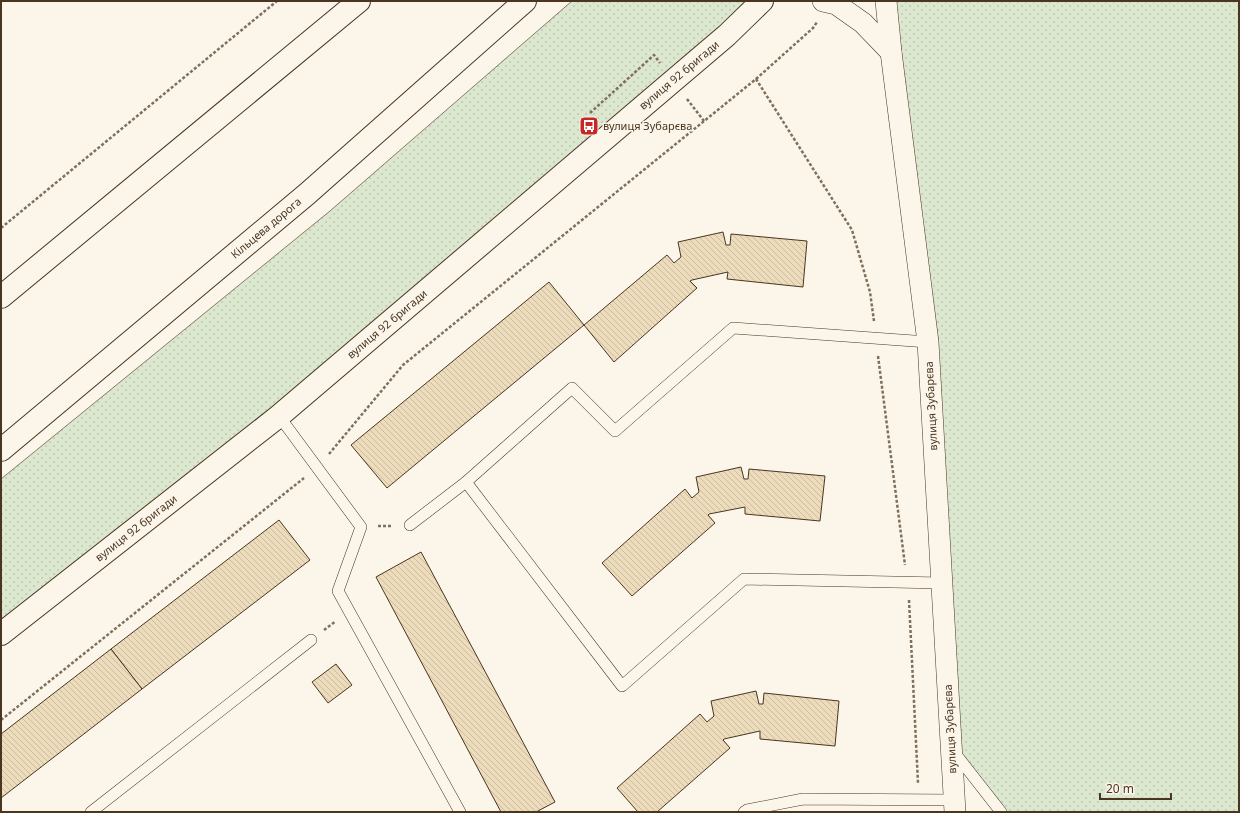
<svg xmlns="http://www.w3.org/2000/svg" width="1240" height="813" viewBox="0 0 1240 813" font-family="'Noto Sans',sans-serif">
  <defs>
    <pattern id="grass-dots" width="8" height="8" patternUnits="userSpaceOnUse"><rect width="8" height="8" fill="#dce7d0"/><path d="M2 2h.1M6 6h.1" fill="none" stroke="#bec7b2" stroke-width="1.8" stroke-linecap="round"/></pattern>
    <pattern id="building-back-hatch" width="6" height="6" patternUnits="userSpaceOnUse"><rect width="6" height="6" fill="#ecdcbc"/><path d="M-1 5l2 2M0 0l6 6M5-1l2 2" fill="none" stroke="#ccbda1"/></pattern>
  </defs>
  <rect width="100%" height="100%" fill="#fbf6e9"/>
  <g fill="url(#grass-dots)" stroke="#887966">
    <path d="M572 1H757L279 416 1 634V479L330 211Z"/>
    <path d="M886 1H1239V812H1001L951 748 928 342Z"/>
  </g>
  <g fill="url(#building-back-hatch)" stroke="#4a3520">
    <path d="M723 232 726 245H730L731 234 807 241 803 287 727 279 728 272 692 280 690 281 697 288 614 362 584 325 667 255 674 263 681 257 678 242Z"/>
    <path d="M549 282 584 325 387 488 351 445Z"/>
    <path d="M741 467 744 479H748L749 469 825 476 820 521 745 514V507L709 514 708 515 715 523 632 596 602 563 685 489 692 498 699 492 696 477Z"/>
    <path d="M279 520 310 560 142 689 111 649Z"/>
    <path d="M421 552 555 802 536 812H501L376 577Z"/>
    <path d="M111 649 142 689 1 798V734Z"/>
    <path d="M336 664 352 685 328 703 312 682Z"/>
    <path d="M756 691 759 704H763L764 693 839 701 835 746 760 739V731L724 739 723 740 730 748 657 812H638L617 788 700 714 707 722 714 716 711 701Z"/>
  </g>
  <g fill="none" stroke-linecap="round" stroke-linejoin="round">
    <g stroke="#4a3520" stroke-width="12">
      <g id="lane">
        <path d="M928 342 733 328 615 431 572 388 466 482 622 686 744 579 941 583"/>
        <path d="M279 416 361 527 338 591 460 812"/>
        <path d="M410 525 466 482"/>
        <path d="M954 752 1001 812"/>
        <path d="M91 812 311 640"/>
        <path d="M744 812 747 810 803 799 954 800"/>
      </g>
    </g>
    <g stroke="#4a3520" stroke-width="22">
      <g id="street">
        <path d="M823 1 836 4 863 23 891 52"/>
        <path d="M886 1 891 52 928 342 955 812"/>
      </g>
    </g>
    <g stroke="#4a3520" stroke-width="24">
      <g id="secondary">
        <path d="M1 297 359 1"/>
        <path d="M1 634 279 416 727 35 762 1"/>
      </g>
    </g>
    <g stroke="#4a3520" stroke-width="24">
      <path id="highway" d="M1 450 307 194 525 1"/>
    </g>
    <g stroke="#7f6f5c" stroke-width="2.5" stroke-dasharray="3 2" stroke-linecap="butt">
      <path d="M756 79 813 28 817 22"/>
      <path d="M687 99 704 121"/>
      <path d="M590 113 654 55 660 63"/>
      <path d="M1 228 277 1"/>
      <path d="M878 356 905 565"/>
      <path d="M329 454 403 365 756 79 852 230 870 292 874 321"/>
      <path d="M378 526H393"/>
      <path d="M909 600 918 783"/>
      <path d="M324 630 336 621"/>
      <path d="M1 720 304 478"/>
    </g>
    <use href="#lane" stroke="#fbf6e9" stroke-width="11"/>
    <use href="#street" stroke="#fbf6e9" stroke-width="21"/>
    <use href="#secondary" stroke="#fbf6e9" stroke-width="22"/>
    <use href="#highway" stroke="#fbf6e9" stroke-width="22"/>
  </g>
  <defs>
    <g id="bus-square" transform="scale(1)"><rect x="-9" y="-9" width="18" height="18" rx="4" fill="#c62828" stroke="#fbf6e9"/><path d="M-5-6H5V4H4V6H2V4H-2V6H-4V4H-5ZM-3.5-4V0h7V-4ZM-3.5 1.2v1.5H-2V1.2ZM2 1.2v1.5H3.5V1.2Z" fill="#fff"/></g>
  </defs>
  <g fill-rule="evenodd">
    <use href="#bus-square" x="589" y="126"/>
  </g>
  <g text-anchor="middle" stroke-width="3" stroke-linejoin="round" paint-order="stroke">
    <g font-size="11" fill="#4a3520" stroke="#fbf6e9">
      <text transform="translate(679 75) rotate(-40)" y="4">вулиця 92 бригади</text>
      <text transform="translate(266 228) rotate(-40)" y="4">Кільцева дорога</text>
      <text transform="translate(387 324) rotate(-40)" y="4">вулиця 92 бригади</text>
      <text transform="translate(931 406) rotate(-93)" y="4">вулиця Зубарєва</text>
      <text transform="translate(136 528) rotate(-38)" y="4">вулиця 92 бригади</text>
      <text transform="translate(950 729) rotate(-93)" y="4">вулиця Зубарєва</text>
    </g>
    <g font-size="11" fill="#4a3520" stroke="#fbf6e9" text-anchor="start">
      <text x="603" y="130">вулиця Зубарєва</text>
    </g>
  </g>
  <rect width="1240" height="813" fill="none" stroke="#4a3520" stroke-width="4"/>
  <path d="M1100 793v6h71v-6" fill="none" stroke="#4a3520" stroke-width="2"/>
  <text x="1106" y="793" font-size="12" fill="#4a3520" stroke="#fbf6e9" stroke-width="3" paint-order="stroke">20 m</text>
</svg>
